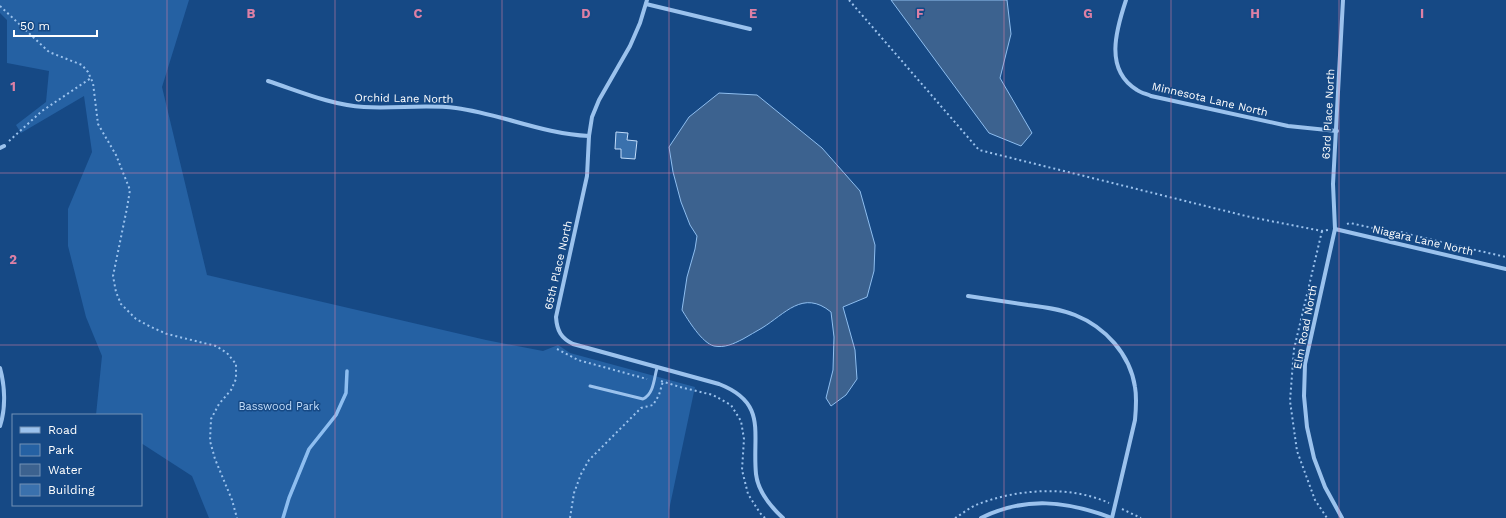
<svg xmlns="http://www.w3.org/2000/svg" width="1506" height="518" viewBox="0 0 1506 518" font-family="'Work Sans',sans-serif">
  <rect width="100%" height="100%" fill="#164985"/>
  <path fill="#2561a3" d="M0 0H189L162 87 207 275 486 340 543 351 558 345 570 353 695 387 669 510V518H209L192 476 141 443V415H96L102 356 86 317 68 246V209L92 152 84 96 21 133 16 125 46 102 49 71 7 63V20L0 13Z"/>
  <g fill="#3c628f" stroke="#8ebef0">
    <path d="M891 0H1007L1011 34 1000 78 1032 133 1021 146 989 133Z"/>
    <path d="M719 93 757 95 822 148 860 191 875 245 874 271 867 297 843 307 855 350 857 379 846 395 831 406 826 398 833 370 834 337 831 312C803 289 785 314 762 328 756 332 749 335 743 339 733 344 725 348 714 346 702 343 688 320 682 310L687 277 695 249 697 236 690 225 681 202 673 172 669 147 689 117Z"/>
  </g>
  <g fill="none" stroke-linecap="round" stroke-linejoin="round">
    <path stroke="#8ebef0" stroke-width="3.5" d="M283 518 289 498 309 449 336 415 346 393 347 371"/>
  </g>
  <path fill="#3a71ad" stroke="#c1dcfa" d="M616 132 628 133 627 140 637 141 635 159 621 158V149H615Z"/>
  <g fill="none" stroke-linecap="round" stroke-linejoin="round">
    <g stroke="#9bc2ed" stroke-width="2" stroke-dasharray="2 3" stroke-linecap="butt">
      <path d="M849 0 979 150 1250 217 1322 231 1328 230"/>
      <path d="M0 6 49 52 82 65 88 72 93 83 98 124 116 155 130 190 127 208 113 276 116 292 121 304 136 319 151 327 167 334 216 346 227 353 236 364V379L231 390 219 404 211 419 210 441 215 459 232 500 237 518"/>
      <path d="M9 141 42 111 91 78"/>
      <path d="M1347 224 1350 223 1391 232H1401L1408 234 1458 246 1506 257"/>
      <path d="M1322 231 1294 349 1290 401 1297 451 1315 500 1327 518"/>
      <path d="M557 349 578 360 647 379"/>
      <path d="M661 381 680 387 713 395 731 405 741 421 744 439 742 470 748 494 760 513 765 518"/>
      <path d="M1122 509 1141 518"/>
      <path d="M570 518 574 493 581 474 589 460 641 408 653 405 659 395 663 381"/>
      <path d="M955 518C962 514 969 508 976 505 1015 489 1070 485 1109 503"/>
    </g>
    <path stroke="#9bc2ed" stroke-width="3" d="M590 386 643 399C654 394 654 378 657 368"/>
    <g stroke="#9bc2ed" stroke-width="4">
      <path d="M647 0 640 23 630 46 599 100 592 117 589 136 587 176 556 317C557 331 561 338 573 344L719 384C768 403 752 433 756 474 758 491 771 507 783 518"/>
      <path d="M1126 0C1116 30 1104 70 1137 90 1141 93 1147 94 1151 96L1288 126 1337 131"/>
      <path d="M646 4 750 29"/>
      <path d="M268 81C299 91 331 105 364 107 395 109 425 104 456 108 501 114 543 134 589 136"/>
      <path d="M0 148 4 146"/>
      <path d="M1335 229 1506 269"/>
      <path d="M968 296C988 299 1008 302 1028 305 1044 307 1060 309 1075 315 1105 327 1130 354 1135 387 1137 398 1136 409 1135 420L1112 518"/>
      <path d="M0 368C5 386 6 408 0 426"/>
      <path d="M981 518C1025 496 1067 501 1112 518"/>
      <path d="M1342 518 1325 487 1314 458 1307 427 1304 396 1305 364 1335 229 1333 184 1343 0"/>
    </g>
  </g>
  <path fill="none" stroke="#dd80a5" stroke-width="1" stroke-opacity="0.55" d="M167 0V518M335 0V518M502 0V518M669 0V518M837 0V518M1004 0V518M1171 0V518M1339 0V518M0 173H1506M0 345H1506"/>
  <g text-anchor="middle" stroke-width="3" stroke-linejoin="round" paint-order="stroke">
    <g font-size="11" fill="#fff" stroke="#164985">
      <text transform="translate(404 98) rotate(1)" y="4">Orchid Lane North</text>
      <text transform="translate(1210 99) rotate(13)" y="4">Minnesota Lane North</text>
      <text transform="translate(1328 114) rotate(-87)" y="4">63rd Place North</text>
      <text transform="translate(1423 240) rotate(13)" y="4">Niagara Lane North</text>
      <text transform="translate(558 265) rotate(-77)" y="4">65th Place North</text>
      <text transform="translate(1305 327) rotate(-79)" y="4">Elm Road North</text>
    </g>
    <g font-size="11" fill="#c1dcfa" stroke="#164985">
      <text x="279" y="410">Basswood Park</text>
    </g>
  </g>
  <g font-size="13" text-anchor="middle" font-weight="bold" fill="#dd80a5" stroke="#164985" stroke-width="3" stroke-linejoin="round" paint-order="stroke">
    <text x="251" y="18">B</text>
    <text x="418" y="18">C</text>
    <text x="586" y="18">D</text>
    <text x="753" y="18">E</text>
    <text x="920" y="18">F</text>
    <text x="1088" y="18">G</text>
    <text x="1255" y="18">H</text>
    <text x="1422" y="18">I</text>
    <text x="13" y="91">1</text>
    <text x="13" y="264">2</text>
  </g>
  <rect x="12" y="414" width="130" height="92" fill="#164985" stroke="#7392b6"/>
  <rect x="20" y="427" width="20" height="6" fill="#9bc2ed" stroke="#7392b6"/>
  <text x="48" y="434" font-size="12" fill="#ffffff">Road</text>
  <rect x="20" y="444" width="20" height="12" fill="#2561a3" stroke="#7392b6"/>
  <text x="48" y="454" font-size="12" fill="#ffffff">Park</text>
  <rect x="20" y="464" width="20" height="12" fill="#3c628f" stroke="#7392b6"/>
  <text x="48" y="474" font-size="12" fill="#ffffff">Water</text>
  <rect x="20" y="484" width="20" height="12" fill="#3a71ad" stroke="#7392b6"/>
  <text x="48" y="494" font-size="12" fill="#ffffff">Building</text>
  <path d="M14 30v6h83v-6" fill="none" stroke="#ffffff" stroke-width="2"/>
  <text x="20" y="30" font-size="12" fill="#ffffff" stroke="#164985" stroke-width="3" paint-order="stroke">50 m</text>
</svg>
